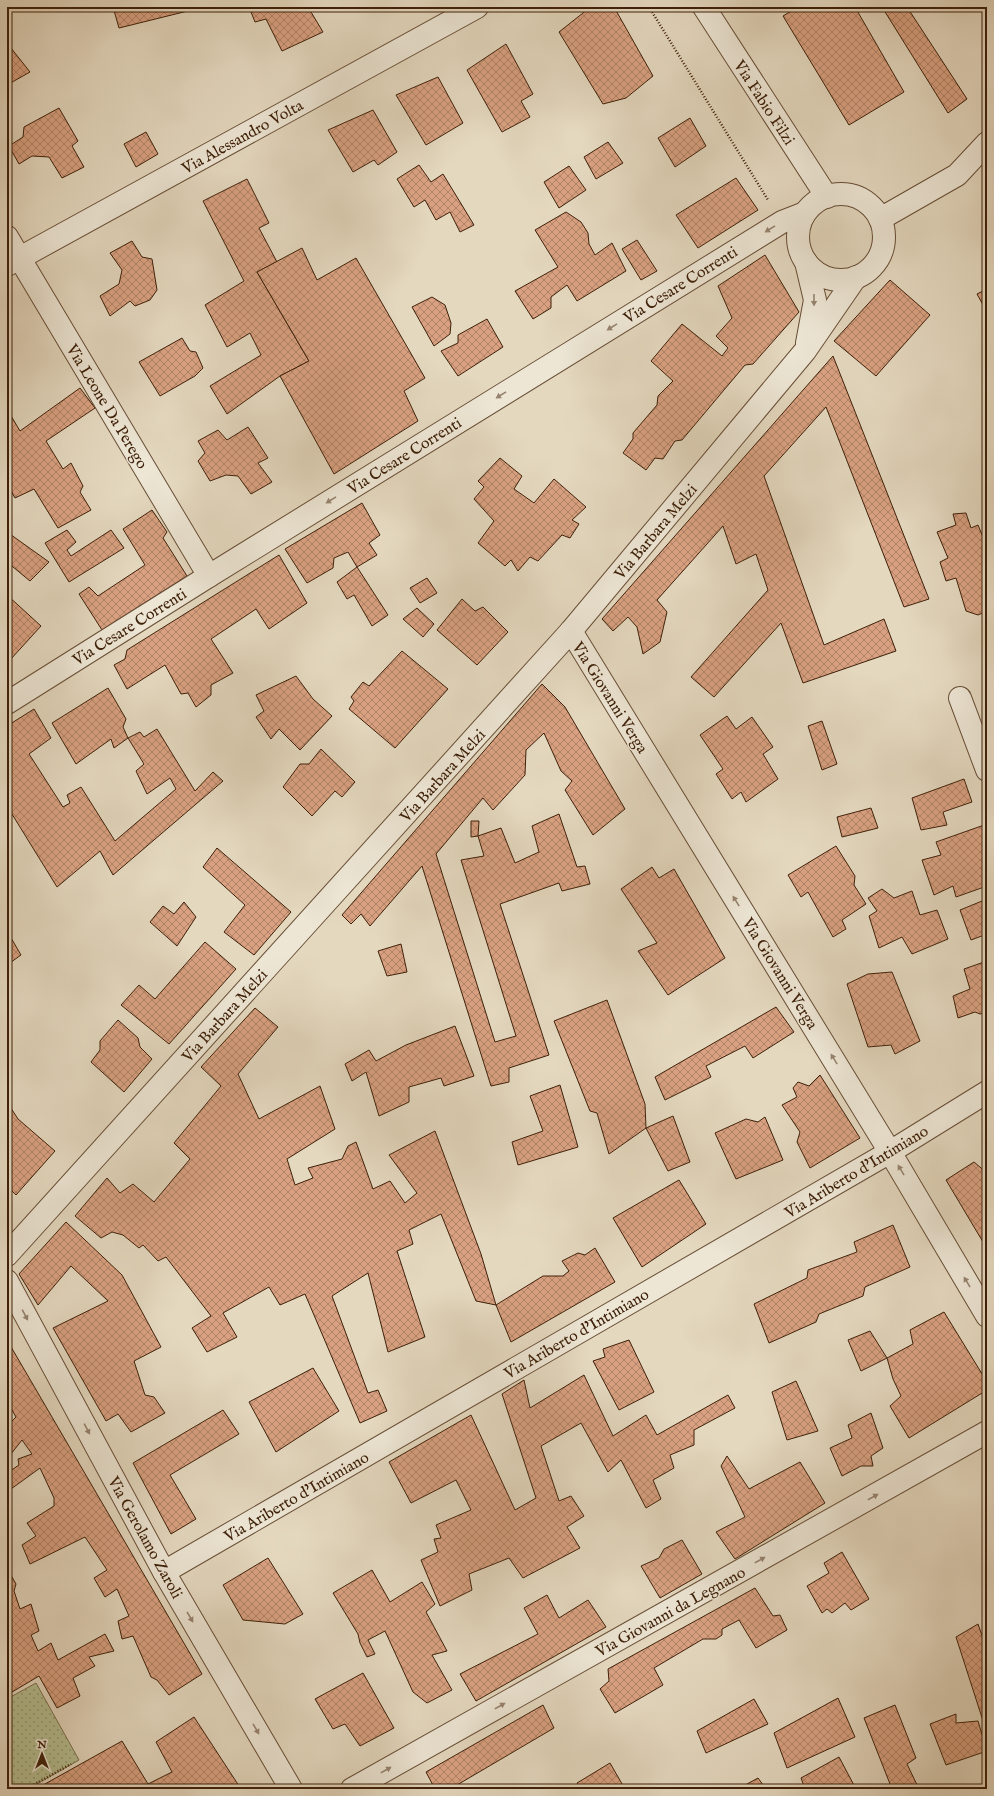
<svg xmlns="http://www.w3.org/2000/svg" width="994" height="1796" viewBox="0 0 994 1796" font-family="'IM FELL English',serif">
  <defs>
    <pattern id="grass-dots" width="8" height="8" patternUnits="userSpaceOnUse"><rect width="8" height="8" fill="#b5be91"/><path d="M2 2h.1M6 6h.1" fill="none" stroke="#959a75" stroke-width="1.8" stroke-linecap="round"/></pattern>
    <pattern id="building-cross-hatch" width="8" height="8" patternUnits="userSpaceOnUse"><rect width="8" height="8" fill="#d9a181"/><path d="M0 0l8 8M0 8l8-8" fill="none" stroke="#b18368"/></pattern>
  </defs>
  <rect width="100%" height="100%" fill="#e4d8bf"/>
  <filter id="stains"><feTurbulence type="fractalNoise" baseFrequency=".005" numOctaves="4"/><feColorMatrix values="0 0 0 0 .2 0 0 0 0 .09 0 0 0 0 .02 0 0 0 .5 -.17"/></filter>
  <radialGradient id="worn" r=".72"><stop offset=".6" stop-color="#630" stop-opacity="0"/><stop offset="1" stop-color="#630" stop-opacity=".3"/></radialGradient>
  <path fill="url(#grass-dots)" stroke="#7a6f4d" d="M36 1683 79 1760 28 1789H7V1699Z"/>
  <g fill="url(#building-cross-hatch)" stroke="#3e2009">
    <path d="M113 7H204L119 28Z"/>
    <path d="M249 7H308L323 32 282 51 266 19 255 22Z"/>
    <path d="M595 7H614L653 76 626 98 603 104 559 32 588 9Z"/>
    <path d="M798 7H855L904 92 849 125 783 16Z"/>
    <path d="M882 7H907L967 99 948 113Z"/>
    <path d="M7 43 30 72 7 85Z"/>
    <path d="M506 44 533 94 521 101 530 117 502 132 467 70Z"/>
    <path d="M438 77 463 123 426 145 396 95Z"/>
    <path d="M59 108 78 141 72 146 84 167 62 178 49 157 32 156 19 164 9 146 23 137 24 127Z"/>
    <path d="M373 110 397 152 378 165 374 160 353 172 328 130Z"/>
    <path d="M690 118 706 146 675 167 658 138Z"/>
    <path d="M146 132 158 154 136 167 124 144Z"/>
    <path d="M608 142 623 163 596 179 584 157Z"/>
    <path d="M419 165 431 182 443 174 474 225 460 232 450 212 436 220 425 200 414 207 397 179Z"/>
    <path d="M569 166 586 190 559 208 544 182Z"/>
    <path d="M736 178 758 210 698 248 676 215Z"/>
    <path d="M247 179 269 223 259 228 277 262 257 272 309 361 280 376 227 414 210 386 261 355 250 333 227 347 205 305 244 281 203 201Z"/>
    <path d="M566 212 581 222 588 233 589 244 595 255 612 243 626 271 577 301 567 285 551 297V308L533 319 515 291 558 267 535 230Z"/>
    <path d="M637 240 657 271 641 280 622 249Z"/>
    <path d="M132 241 142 257 152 259 157 290 150 300 135 306 130 301 110 316 100 296 119 284 122 270 110 253Z"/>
    <path d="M302 248 317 280 356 258 425 378 404 391 418 421 334 474 280 376 309 361 257 272Z"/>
    <path d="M765 255 799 312 753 364 745 365 682 440 675 441 663 459 655 458 646 470 623 453 633 439V433L657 405 658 396 673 381 651 361 682 324 722 356 728 348 716 336 732 318 718 286Z"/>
    <path d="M890 280 930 315 876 376 834 341Z"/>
    <path d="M987 289V312L977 294Z"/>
    <path d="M432 297 445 305 451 323 450 334 434 346 412 307Z"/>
    <path d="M487 319 503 347 458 376 441 351 458 343V335Z"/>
    <path d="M182 338 190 351 196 352 203 368 195 376 160 396 139 362Z"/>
    <path d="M833 356 929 599 904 607 826 407 764 476 824 645 884 619 896 651 803 683 781 623 714 697 691 677 768 590 756 554 736 564 723 526 657 600 667 612 660 642 643 654 637 627 628 617 613 631 602 619Z"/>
    <path d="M80 388 95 408 46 441 63 469 71 463 83 486 80 492 91 510 58 528 34 489 15 498 7 484V409L20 431Z"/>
    <path d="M248 427 268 458 258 463 272 482 251 494 238 476 226 475 210 481 198 461 205 453 198 441 218 430 227 440Z"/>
    <path d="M500 458 522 476 514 489 534 503 554 479 586 507 572 520 579 524 570 538 562 535 538 561 530 557 518 571 511 560 505 566 478 543 494 521 474 499 484 487 478 481Z"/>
    <path d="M362 503 380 535 369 543 377 555 357 567 348 552 334 558 333 568 307 583 285 549Z"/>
    <path d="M152 510 167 532 163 538 187 576 102 630 79 594 89 587 98 596 145 565 123 529Z"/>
    <path d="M966 513 971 528 978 525 987 547V611L978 615 966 611 956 578 946 581 940 562 948 558 937 532 956 525 953 514Z"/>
    <path d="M67 530 76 542 67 550 71 556 111 530 124 548 69 582 45 543Z"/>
    <path d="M7 532 49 562 30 581 7 562Z"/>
    <path d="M279 555 307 603 269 629 256 609 211 639 233 673 211 685V695L196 707 188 693 181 694 165 665 127 689 114 665 125 659 127 650Z"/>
    <path d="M357 567 388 615 372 626 354 595 347 599 337 582Z"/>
    <path d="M427 578 437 593 420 603 410 588Z"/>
    <path d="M7 595 41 626 10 660 7 658Z"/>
    <path d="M462 599 475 611 483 607 508 632 477 665 437 630Z"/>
    <path d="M417 608 434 624 423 637 403 619Z"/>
    <path d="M402 651 448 689 395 748 349 709 354 701 351 697 363 682 369 686Z"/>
    <path d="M296 676 313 699 332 716 300 750 279 729 271 739 256 717 264 711 256 695Z"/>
    <path d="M542 684 565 707 625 809 593 835 565 790 572 781 561 771 544 733 526 750 525 775 493 810 483 798 436 854 495 1042 516 1036 461 860 484 856 478 836 501 828 515 863 539 852 532 826 559 814 577 867 585 866 590 884 562 891 559 883 500 904 549 1055 509 1068V1082L491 1086 422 866 370 926 361 914 351 924 342 915Z"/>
    <path d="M108 688 126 719 123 727 128 738 114 748 111 739 76 764 52 723Z"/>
    <path d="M34 709 51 738 29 754 63 807 70 803 67 795 81 787 115 841 176 789 170 778 147 794 136 771 144 764 128 738 140 732 144 737 157 729 195 791 213 772 223 781 113 875 100 851 57 887 7 806V726Z"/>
    <path d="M727 716 736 729 752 717 773 747 763 754 778 779 746 802 741 792 732 799 716 774 723 769 700 735Z"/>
    <path d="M822 721 837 764 822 770 808 726Z"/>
    <path d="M321 749 355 782 342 797 335 791 312 816 283 787 300 764H309Z"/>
    <path d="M964 779 972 802 943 812 947 825 921 830 912 798Z"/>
    <path d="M871 808 878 828 842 837 837 817Z"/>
    <path d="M471 821H479L478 836 471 837Z"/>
    <path d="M987 824V886L956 897 953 886 934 895 922 860 941 855 936 842Z"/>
    <path d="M836 846 855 876 854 885 866 904 842 920 846 929 833 937 808 892 801 897 788 875Z"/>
    <path d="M217 848 291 912 254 955 224 932 245 905 203 867Z"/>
    <path d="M652 867 659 878 674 869 725 958 668 995 638 951 657 943 621 889Z"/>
    <path d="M882 889 894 898 912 891 920 915 937 910 948 939 912 954 902 937 879 948 869 916 877 911 868 898Z"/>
    <path d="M987 899V934L971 940 960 910Z"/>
    <path d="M184 902 196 917 177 946 150 922 163 906 174 914Z"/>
    <path d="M7 931 21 955 7 965Z"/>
    <path d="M205 942 236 969 169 1044 121 1005 139 985 155 999Z"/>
    <path d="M401 944 407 972 387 976 378 951Z"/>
    <path d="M987 961V1012L980 1014 975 1012 958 1018 953 996 970 989 964 969Z"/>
    <path d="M892 972 920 1041 895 1054 891 1045 868 1047 847 984 868 974Z"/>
    <path d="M607 1000 645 1104 646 1128 609 1154 597 1113 590 1111 554 1021Z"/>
    <path d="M776 1007 794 1032 753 1058 745 1046 706 1066 711 1077 665 1100 655 1077Z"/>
    <path d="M255 1008 278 1027 238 1074 259 1119 320 1086 335 1129 287 1159 295 1185 313 1178 308 1168 342 1159 348 1146 356 1142 373 1189 390 1181 405 1203 417 1193 389 1155 435 1131 481 1254 496 1305 476 1301 441 1214 409 1230 413 1244 397 1251 425 1337 388 1352 368 1273 332 1296 368 1393 378 1390 387 1411 360 1423 305 1294 280 1305 269 1287 223 1313 237 1337 207 1352 192 1328 211 1316 166 1257 158 1261 143 1245 139 1248 123 1235 112 1232 101 1238 75 1216 107 1178 120 1193 133 1184 154 1202 190 1159 174 1143 221 1086 201 1067Z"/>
    <path d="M118 1020 138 1038 140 1047 152 1059 124 1092 91 1062 100 1050V1041Z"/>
    <path d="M455 1026 474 1076 444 1086 441 1078 409 1087V1102L379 1116 366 1072 352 1081 345 1064 369 1050 376 1061 406 1045Z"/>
    <path d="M820 1075 860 1138 810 1168 797 1142 800 1132 782 1105 797 1097 793 1088 798 1082 809 1086Z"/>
    <path d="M560 1085 578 1147 518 1165 512 1142 543 1131 530 1096Z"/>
    <path d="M7 1102 18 1119 55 1151 16 1195 7 1186Z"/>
    <path d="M673 1116 690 1162 668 1171 646 1128Z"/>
    <path d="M765 1117 783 1160 736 1179 715 1133 746 1119 758 1122Z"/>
    <path d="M974 1162 987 1173V1240L983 1242 946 1180Z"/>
    <path d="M679 1180 706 1224 642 1267 613 1218Z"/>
    <path d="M66 1222 122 1275 161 1347 134 1361 145 1395 154 1397 165 1413 131 1432 118 1414 106 1421 53 1328 108 1301 71 1266 38 1305 19 1274Z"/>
    <path d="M893 1225 910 1267 865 1287 863 1296 819 1314 816 1322 769 1343 754 1304 807 1278 808 1270 857 1252 854 1242Z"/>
    <path d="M595 1248 615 1282 511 1342 496 1305 543 1276H563L569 1271 562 1261 578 1253 585 1255Z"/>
    <path d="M944 1312 987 1382V1390L909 1438 890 1406 901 1396 893 1379 887 1358 913 1344 910 1330Z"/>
    <path d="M870 1331 887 1358 861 1371 848 1340Z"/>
    <path d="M7 1340 202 1674 169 1695 157 1680 151 1677 133 1636 122 1639 118 1621 129 1616 117 1589 105 1597 94 1578 107 1570 85 1537 30 1564 22 1545 36 1536 27 1523 54 1506V1498L40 1468 11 1489 7 1479V1473L19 1465 18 1459 32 1454 22 1440 7 1459V1426L16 1417 7 1401Z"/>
    <path d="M629 1340 654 1392 619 1410 593 1361 605 1357 603 1349Z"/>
    <path d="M313 1368 339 1411 276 1452 249 1402Z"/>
    <path d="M584 1375 613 1436 646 1415 657 1435 728 1395 735 1408 694 1430V1445L670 1455 674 1468 653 1480 661 1499 646 1508 621 1460 608 1472 581 1423 541 1446 559 1501 571 1496 584 1516 567 1527 580 1548 523 1578 509 1558 469 1574 472 1590 440 1606 421 1560 438 1552 434 1539 441 1538 436 1525 471 1510 456 1480 411 1503 389 1462 471 1415 515 1510 536 1498 502 1394 524 1380 530 1408Z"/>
    <path d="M796 1381 818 1431 787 1440 772 1392Z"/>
    <path d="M223 1410 239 1434 170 1475 196 1519 171 1534 133 1463Z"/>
    <path d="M871 1413 883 1448 871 1456 873 1466H861L842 1476 830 1448 852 1438 848 1425Z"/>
    <path d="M727 1456 749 1489 800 1462 825 1503 735 1559 716 1532 745 1517 721 1466Z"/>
    <path d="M682 1540 702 1574 660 1598 641 1566 659 1558 664 1549Z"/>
    <path d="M842 1552 869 1599 851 1610 845 1603 832 1613 827 1609 822 1613 807 1586 829 1573 824 1563Z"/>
    <path d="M268 1558 303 1614 285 1624 243 1620 223 1585Z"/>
    <path d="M8 1570 16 1584 14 1591 20 1609 31 1604 39 1631 31 1635 38 1651 51 1643 58 1660 105 1634 114 1651 89 1657 95 1666 73 1678 80 1696 57 1708 39 1676 7 1695V1571Z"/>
    <path d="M372 1570 390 1602 422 1582 435 1604 426 1612 447 1651 432 1655 452 1690 427 1703 413 1692 385 1631 368 1640 375 1654 367 1657 360 1643 358 1634 333 1593Z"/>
    <path d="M755 1588 773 1616 780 1615 787 1630 756 1648 739 1620 722 1629V1635L716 1639H703L654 1668 663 1685 615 1713 600 1689 609 1681 608 1669Z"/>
    <path d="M547 1595 559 1618 588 1600 606 1627 476 1701 460 1674 538 1634 524 1608Z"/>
    <path d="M978 1624 987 1650V1726L985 1727 956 1637Z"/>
    <path d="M363 1673 394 1728 360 1746 345 1724 333 1729 315 1699Z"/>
    <path d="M838 1698 855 1737 787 1768 774 1733Z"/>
    <path d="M754 1699 768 1724 706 1753 697 1731Z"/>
    <path d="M543 1705 554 1728 457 1785V1789H435L426 1772Z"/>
    <path d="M895 1705 916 1758 907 1764 919 1789H892L864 1718Z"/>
    <path d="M956 1714V1723L978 1721 987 1751 946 1765 930 1724Z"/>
    <path d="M194 1717 241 1789H36L122 1741 148 1784 172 1772 156 1742Z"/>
    <path d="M839 1757 856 1789H805L801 1778Z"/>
    <path d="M610 1763 625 1789H580L577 1783Z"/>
    <path d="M758 1778 766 1789H738Z"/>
  </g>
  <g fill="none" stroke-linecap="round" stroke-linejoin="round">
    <g stroke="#684e36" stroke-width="24">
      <g id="minor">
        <path d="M704 7 827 197"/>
        <path d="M7 237 209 576"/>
        <path d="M7 265 477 7"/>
        <path d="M571 631 890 1152 987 1316"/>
        <path d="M960 698 987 770"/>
        <path d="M7 703 209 576 782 222 805 213"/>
        <path d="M7 1281 164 1572 291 1789"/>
        <path d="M164 1572 890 1152 987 1092"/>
        <path d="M352 1789 987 1432"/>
      </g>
    </g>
    <g stroke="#684e36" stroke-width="24">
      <g id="tertiary">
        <circle cx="841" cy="237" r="43"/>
        <path d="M880 219 957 175 987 143"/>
        <path d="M806 262 815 300 807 343"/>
        <path d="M7 1255 571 631 805 351 856 277"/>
      </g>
    </g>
    <g stroke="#3e2009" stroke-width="2.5" stroke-dasharray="1 2" stroke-linecap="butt">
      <path d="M649 7 768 200"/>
      <path d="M26 1789 71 1764"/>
    </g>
    <use href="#minor" stroke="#ede6d5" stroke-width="22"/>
    <use href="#tertiary" stroke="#ede6d5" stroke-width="22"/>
  </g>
  <defs><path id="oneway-solid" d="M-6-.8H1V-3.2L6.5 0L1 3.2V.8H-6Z"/></defs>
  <g fill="#96836f">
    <use href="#oneway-solid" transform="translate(770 229) rotate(148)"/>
    <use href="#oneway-solid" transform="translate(814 300) rotate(90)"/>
    <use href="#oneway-solid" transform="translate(612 327) rotate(148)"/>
    <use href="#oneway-solid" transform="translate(501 395) rotate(148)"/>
    <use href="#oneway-solid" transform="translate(331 500) rotate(148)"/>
    <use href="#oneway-solid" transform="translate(736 901) rotate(-122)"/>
    <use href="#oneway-solid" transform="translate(834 1059) rotate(-122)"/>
    <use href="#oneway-solid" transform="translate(901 1170) rotate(-121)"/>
    <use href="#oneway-solid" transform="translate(967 1282) rotate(-121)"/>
    <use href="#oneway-solid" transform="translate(25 1315) rotate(62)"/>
    <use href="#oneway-solid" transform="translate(87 1429) rotate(62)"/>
    <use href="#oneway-solid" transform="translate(873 1497) rotate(-29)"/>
    <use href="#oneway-solid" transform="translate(760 1560) rotate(-29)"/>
    <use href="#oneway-solid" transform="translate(190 1617) rotate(60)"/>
    <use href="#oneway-solid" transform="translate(500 1706) rotate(-29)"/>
    <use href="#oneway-solid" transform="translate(256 1729) rotate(60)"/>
    <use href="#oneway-solid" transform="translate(386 1770) rotate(-29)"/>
  </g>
  <g text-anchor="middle" stroke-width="3" stroke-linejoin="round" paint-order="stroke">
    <g font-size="16" fill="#3e2009" stroke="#ede6d5">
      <text transform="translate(765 102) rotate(57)" y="6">Via Fabio Filzi</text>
      <text transform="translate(242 136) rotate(-29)" y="6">Via Alessandro Volta</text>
      <text transform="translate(680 284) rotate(-32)" y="6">Via Cesare Correnti</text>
      <text transform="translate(108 406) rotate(59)" y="6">Via Leone Da Perego</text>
      <text transform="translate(404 455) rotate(-32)" y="6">Via Cesare Correnti</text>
      <text transform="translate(655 531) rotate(-50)" y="6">Via Barbara Melzi</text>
      <text transform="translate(129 626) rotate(-32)" y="6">Via Cesare Correnti</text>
      <text transform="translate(611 697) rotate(58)" y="6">Via Giovanni Verga</text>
      <text transform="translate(442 775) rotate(-48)" y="6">Via Barbara Melzi</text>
      <text transform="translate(781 973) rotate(58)" y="6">Via Giovanni Verga</text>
      <text transform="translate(224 1015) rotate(-48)" y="6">Via Barbara Melzi</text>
      <text transform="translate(856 1171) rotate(-31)" y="6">Via Ariberto d'Intimiano</text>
      <text transform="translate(576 1333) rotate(-30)" y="6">Via Ariberto d'Intimiano</text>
      <text transform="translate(296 1496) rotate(-30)" y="6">Via Ariberto d'Intimiano</text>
      <text transform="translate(146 1537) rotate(61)" y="6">Via Gerolamo Zaroli</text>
      <text transform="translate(670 1611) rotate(-29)" y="6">Via Giovanni da Legnano</text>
    </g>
  </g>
  <rect width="994" height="1796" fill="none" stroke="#e4d8bf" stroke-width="24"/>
  <rect x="8" y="8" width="978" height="1780" fill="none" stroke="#3e2009" stroke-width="2"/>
  <rect x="12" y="12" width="970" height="1772" fill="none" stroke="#3e2009"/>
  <g transform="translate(42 1754)" stroke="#ede6d5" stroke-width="3" paint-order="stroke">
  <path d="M0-3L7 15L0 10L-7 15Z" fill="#3e2009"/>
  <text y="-6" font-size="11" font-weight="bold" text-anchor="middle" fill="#3e2009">N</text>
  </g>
  <rect width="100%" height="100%" filter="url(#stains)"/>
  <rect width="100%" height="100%" fill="url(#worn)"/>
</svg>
